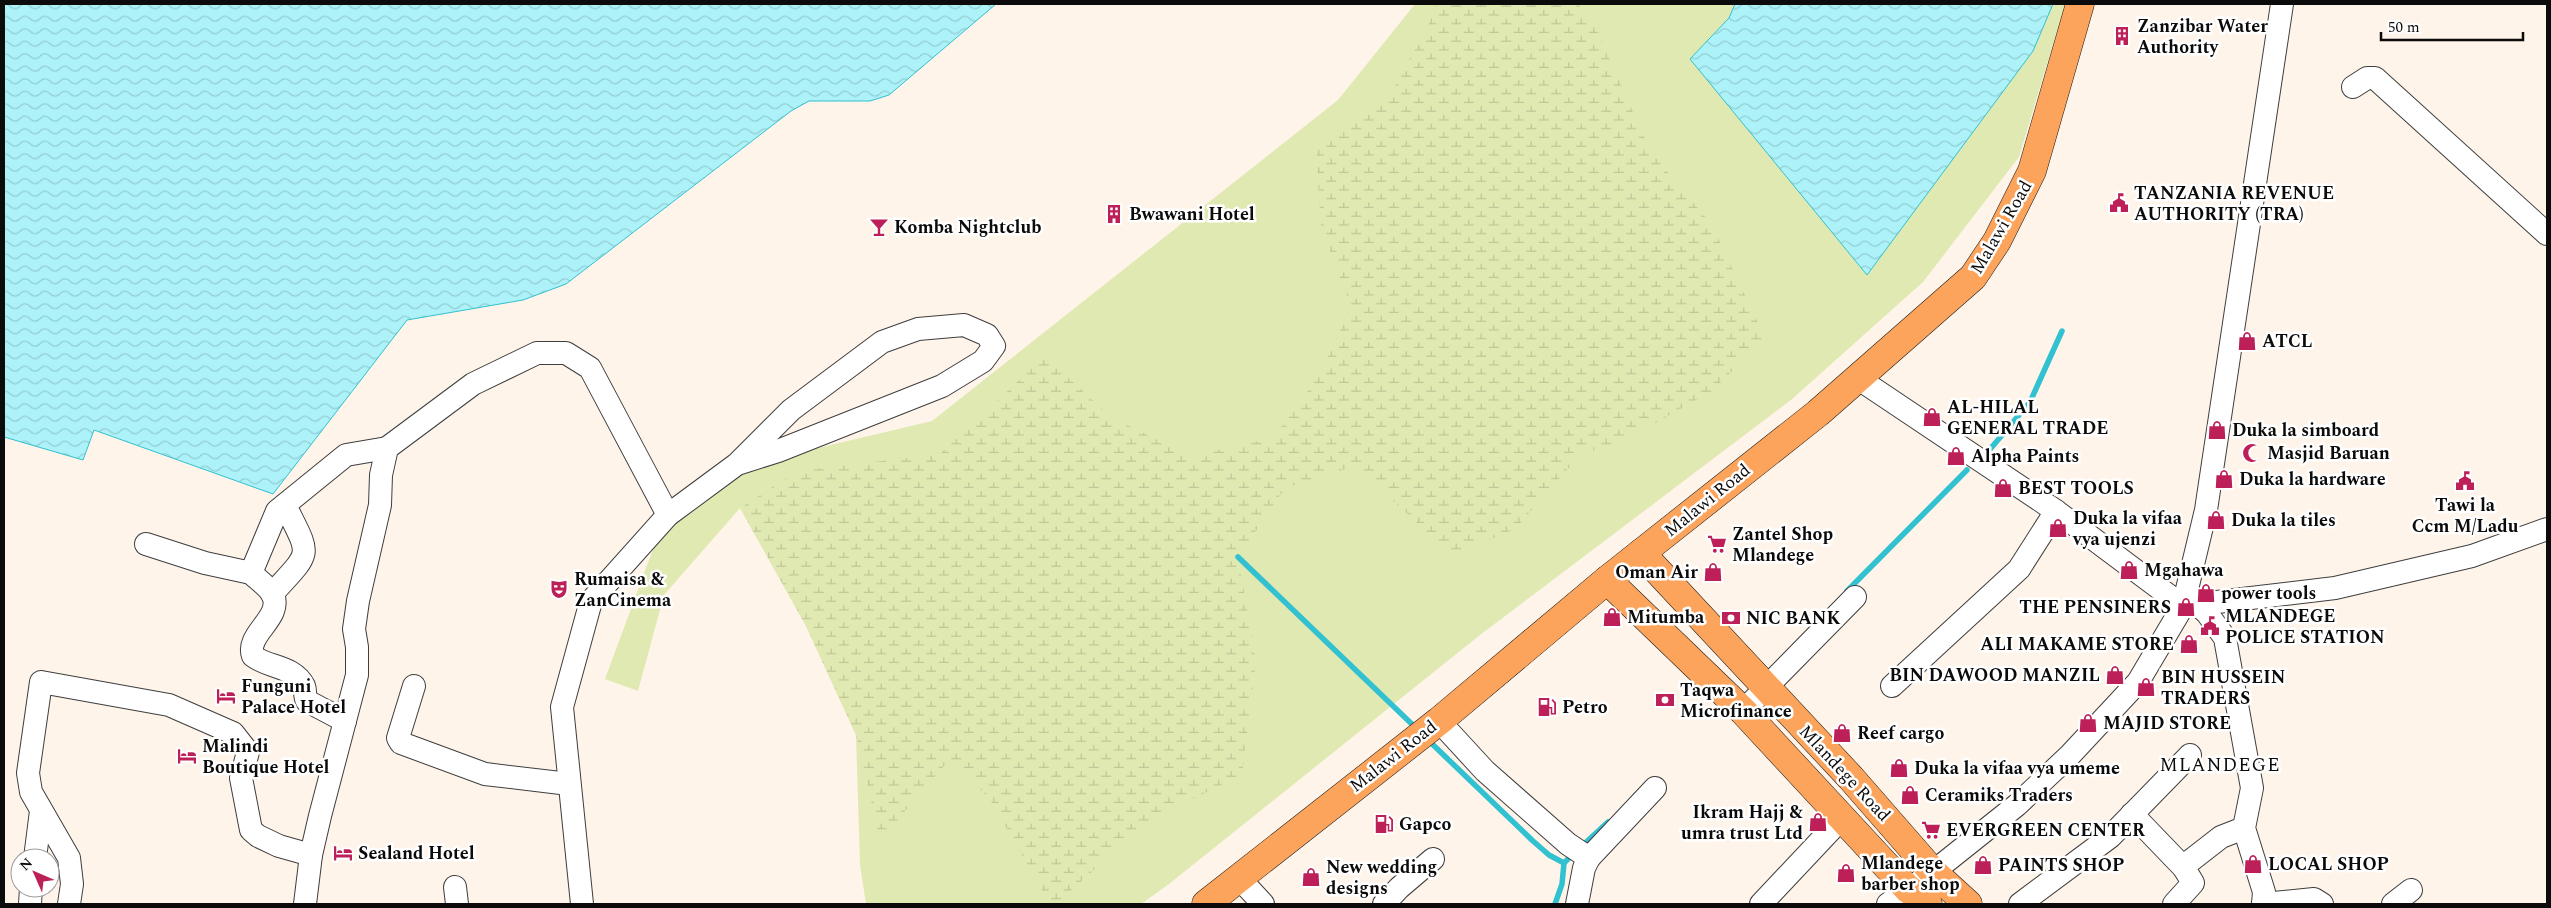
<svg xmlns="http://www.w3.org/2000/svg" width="2551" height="908" viewBox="0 0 2551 908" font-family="Spectral,serif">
  <defs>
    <pattern id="wetland-marsh" width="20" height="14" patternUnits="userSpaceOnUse" patternTransform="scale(1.25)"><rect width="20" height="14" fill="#e0e9b2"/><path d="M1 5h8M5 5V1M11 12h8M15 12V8" fill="none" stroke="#bfc698"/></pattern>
    <pattern id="water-waves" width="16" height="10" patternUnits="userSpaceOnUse" patternTransform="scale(1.25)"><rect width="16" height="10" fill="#acf2f8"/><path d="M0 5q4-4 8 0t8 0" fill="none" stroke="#93ced3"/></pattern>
  </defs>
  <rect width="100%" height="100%" fill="#fff4e9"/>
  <path fill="#e0e9b2" d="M1415 4H2065L2019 157 1923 282 1791 400 1480 635 1169 884 1141 904H866L860 865 856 735 806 626 740 508 664 595 638 691 605 679 656 541 738 467 932 421 1338 100Z"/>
  <path fill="url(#wetland-marsh)" d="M1436 4H1578L1594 23 1650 151 1717 231 1718 238 1765 338 1712 391 1629 438 1580 455 1515 529 1452 555 1355 466 1285 488 1238 557 1256 661 1242 775 1149 820 1056 904H1050L989 798 950 759 880 840 856 735 806 626 740 508 797 471 940 454 1045 356 1111 417 1190 456 1273 438 1318 377 1351 307 1321 227 1316 147 1392 91 1428 26Z"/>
  <g fill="url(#water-waves)" stroke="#31c1d0">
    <path d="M4 4H996L889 95 870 101H809L791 111 566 284 523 300 407 320 273 494 94 430 83 460 4 437Z"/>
    <path d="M1735 4H2053L2033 51 1867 275 1690 59 1729 18Z"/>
  </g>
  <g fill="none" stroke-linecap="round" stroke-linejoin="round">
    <g stroke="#31c1d0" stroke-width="5.5">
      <path d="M1986 454 2030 402 2062 331"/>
      <path d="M1238 557 1417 729"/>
      <path d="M1847 591 1967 470"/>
      <path d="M1427 739 1533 841 1549 855 1564 863"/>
      <path d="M1582 846 1608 822"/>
      <path d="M1555 904 1562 884 1564 863 1573 854"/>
    </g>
    <g stroke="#3e3e3e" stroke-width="24">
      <g id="street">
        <path d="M2353 87 2367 78H2375L2547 234"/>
        <path d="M1859 379 2056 511 2183 606 2335 588 2472 556 2547 529"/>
        <path d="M146 544 205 563 251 573 277 511 346 455 387 448"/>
        <path d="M251 573C257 579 269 587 273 595 283 618 245 634 253 656 268 668 293 665 304 686 306 691 304 696 307 701L345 721"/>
        <path d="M272 594C313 549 311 558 285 505"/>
        <path d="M2197 604 2207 613 2225 638 2252 788 2244 828 2264 892 2263 904"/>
        <path d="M414 686 398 738 401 743 485 774 569 784"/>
        <path d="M1892 686 2019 569 2056 511"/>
        <path d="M1743 711 1855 597"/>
        <path d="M1439 721 1485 771 1568 844 1589 858 1655 788"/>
        <path d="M2132 814 2184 868"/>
        <path d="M35 858 41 811"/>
        <path d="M1239 878 1263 904"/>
        <path d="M455 887 457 904"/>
        <path d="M30 904 31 888"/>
        <path d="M69 904 72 884 69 858 31 792 28 773 41 682 169 705 233 733 248 752 241 778 251 830 258 836 279 846 311 855"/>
        <path d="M305 904 311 855 320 816 357 675V647L354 629 358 601 380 505 381 475 387 448 473 384 537 353H566L590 368 668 515"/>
        <path d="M582 904 562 707 591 601 668 515 737 464 791 410 882 342 918 329 964 325 987 335 994 346 983 361 942 386 778 451 737 464"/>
        <path d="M1384 904 1399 888 1433 859"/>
        <path d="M1577 904 1584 868 1589 858"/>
        <path d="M1761 904 1842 818"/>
        <path d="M1888 904 1933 872 2017 805 2070 755 2138 682 2183 606 2206 510 2282 4"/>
        <path d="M2020 904 2110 837 2190 755"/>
        <path d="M2174 904 2193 883 2184 868 2185 865 2221 837 2244 828"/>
        <path d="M2263 904 2314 899 2322 904"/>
        <path d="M2393 904 2411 890"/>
      </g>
    </g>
    <g stroke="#1c1c1c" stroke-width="29">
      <g id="primary">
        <path d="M1641 553 1851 778 1933 872 1968 904"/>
        <path d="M1607 580 1743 711 1908 889 1928 904"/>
        <path d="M1206 904 1439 721 1607 580 1818 413 1973 277 1997 241 2032 171 2080 4"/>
      </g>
    </g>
    <use href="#street" stroke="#fff" stroke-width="22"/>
    <use href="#primary" stroke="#fca45b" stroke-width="28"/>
  </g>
  <defs>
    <g id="building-bare" transform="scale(1.5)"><path d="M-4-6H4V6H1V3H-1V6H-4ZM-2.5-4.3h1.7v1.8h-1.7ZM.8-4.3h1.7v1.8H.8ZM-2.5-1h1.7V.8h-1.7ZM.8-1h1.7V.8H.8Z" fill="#bd2058" stroke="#fff" stroke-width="2.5" paint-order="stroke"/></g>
    <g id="civic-bare" transform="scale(1.5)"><path d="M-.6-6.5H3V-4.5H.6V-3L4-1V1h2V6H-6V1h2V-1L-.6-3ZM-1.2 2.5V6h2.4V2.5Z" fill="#bd2058" stroke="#fff" stroke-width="2.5" paint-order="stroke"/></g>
    <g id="bar-bare" transform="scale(1.5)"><path d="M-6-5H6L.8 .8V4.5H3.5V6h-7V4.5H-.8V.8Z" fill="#bd2058" stroke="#fff" stroke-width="2.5" paint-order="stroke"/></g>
    <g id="shop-bare" transform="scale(1.5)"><path d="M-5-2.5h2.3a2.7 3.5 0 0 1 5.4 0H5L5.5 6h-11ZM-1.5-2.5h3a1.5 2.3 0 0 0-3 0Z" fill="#bd2058" stroke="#fff" stroke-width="2.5" paint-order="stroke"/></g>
    <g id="mosque-bare" transform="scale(1.5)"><path d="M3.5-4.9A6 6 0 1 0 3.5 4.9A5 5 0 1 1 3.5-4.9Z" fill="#bd2058" stroke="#fff" stroke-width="2.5" paint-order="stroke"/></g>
    <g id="supermarket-bare" transform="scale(1.5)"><path d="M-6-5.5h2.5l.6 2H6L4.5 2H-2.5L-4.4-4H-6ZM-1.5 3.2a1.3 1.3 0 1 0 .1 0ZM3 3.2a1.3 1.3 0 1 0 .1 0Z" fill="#bd2058" stroke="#fff" stroke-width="2.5" paint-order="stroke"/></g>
    <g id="theatre-bare" transform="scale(1.5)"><path d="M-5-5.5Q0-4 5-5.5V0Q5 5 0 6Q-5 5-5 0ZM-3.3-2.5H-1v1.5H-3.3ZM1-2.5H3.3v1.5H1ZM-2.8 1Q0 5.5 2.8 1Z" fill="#bd2058" stroke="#fff" stroke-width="2.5" paint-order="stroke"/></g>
    <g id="bank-bare" transform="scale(1.5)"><path d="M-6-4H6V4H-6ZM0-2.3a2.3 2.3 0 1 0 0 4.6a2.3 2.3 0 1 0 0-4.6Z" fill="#bd2058" stroke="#fff" stroke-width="2.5" paint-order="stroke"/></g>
    <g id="hotel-bare" transform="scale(1.5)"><path d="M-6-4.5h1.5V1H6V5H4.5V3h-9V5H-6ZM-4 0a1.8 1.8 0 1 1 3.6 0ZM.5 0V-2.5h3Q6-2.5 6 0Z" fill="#bd2058" stroke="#fff" stroke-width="2.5" paint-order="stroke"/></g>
    <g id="fuel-bare" transform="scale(1.5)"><path d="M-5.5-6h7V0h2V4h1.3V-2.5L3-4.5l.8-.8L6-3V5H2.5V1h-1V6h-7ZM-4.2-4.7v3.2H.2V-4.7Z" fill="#bd2058" stroke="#fff" stroke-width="2.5" paint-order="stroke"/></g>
  </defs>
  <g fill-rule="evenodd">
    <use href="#building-bare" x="2122" y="36"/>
    <use href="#civic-bare" x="2119" y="203"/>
    <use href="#building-bare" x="1114" y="214"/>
    <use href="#bar-bare" x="879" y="227"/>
    <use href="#shop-bare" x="2247" y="341"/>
    <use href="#shop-bare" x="1932" y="417"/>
    <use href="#shop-bare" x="2217" y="430"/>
    <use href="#mosque-bare" x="2252" y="453"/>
    <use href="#shop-bare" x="1956" y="456"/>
    <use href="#shop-bare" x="2224" y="479"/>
    <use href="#civic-bare" x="2465" y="481"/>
    <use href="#shop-bare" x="2003" y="488"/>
    <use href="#shop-bare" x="2216" y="520"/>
    <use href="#shop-bare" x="2058" y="528"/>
    <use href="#supermarket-bare" x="1717" y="544"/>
    <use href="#shop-bare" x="2129" y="570"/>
    <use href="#shop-bare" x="1713" y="572"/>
    <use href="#theatre-bare" x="559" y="589"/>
    <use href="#shop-bare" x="2206" y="593"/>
    <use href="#shop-bare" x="2186" y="607"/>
    <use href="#shop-bare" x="1612" y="617"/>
    <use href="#bank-bare" x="1731" y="618"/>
    <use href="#civic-bare" x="2210" y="626"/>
    <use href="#shop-bare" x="2189" y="644"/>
    <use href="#shop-bare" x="2115" y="675"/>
    <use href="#shop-bare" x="2146" y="687"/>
    <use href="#hotel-bare" x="226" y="696"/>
    <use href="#bank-bare" x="1665" y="700"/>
    <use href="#fuel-bare" x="1547" y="707"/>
    <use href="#shop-bare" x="2088" y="723"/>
    <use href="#shop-bare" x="1842" y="733"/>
    <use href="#hotel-bare" x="187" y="756"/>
    <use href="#shop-bare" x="1899" y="768"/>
    <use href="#shop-bare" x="1910" y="795"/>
    <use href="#shop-bare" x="1818" y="822"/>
    <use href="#fuel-bare" x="1384" y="824"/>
    <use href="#supermarket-bare" x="1931" y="830"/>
    <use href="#hotel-bare" x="343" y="853"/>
    <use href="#shop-bare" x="2253" y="864"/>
    <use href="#shop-bare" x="1983" y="865"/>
    <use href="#shop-bare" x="1846" y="873"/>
    <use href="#shop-bare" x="1311" y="877"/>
  </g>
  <g text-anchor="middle" stroke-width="5" stroke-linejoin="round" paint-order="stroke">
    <g font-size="18" font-weight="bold" fill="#0b0b0b" stroke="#fff" text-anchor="start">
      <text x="2137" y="32">Zanzibar Water<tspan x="2137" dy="21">Authority</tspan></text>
      <text x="2134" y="199">TANZANIA REVENUE<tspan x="2134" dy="21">AUTHORITY (TRA)</tspan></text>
      <text x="1129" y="220">Bwawani Hotel</text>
      <text x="894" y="233">Komba Nightclub</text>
      <text x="2262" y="347">ATCL</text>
      <text x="1947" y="413">AL-HILAL<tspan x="1947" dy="21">GENERAL TRADE</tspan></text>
      <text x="2232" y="436">Duka la simboard</text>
      <text x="2267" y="459">Masjid Baruan</text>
      <text x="1971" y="462">Alpha Paints</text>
      <text x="2239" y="485">Duka la hardware</text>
      <text x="2018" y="494">BEST TOOLS</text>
      <text x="2465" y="511" text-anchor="middle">Tawi la<tspan x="2465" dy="21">Ccm M/Ladu</tspan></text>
      <text x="2073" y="524">Duka la vifaa<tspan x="2073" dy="21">vya ujenzi</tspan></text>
      <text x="2231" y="526">Duka la tiles</text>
      <text x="1732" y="540">Zantel Shop<tspan x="1732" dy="21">Mlandege</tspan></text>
      <text x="2144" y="576">Mgahawa</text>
      <text x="1698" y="578" text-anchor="end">Oman Air</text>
      <text x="574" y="585">Rumaisa &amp;<tspan x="574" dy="21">ZanCinema</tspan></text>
      <text x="2221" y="599">power tools</text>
      <text x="2171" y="613" text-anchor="end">THE PENSINERS</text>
      <text x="2225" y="622">MLANDEGE<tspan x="2225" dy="21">POLICE STATION</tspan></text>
      <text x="1627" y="623">Mitumba</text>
      <text x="1746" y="624">NIC BANK</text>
      <text x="2174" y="650" text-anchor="end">ALI MAKAME STORE</text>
      <text x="2100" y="681" text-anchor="end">BIN DAWOOD MANZIL</text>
      <text x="2161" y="683">BIN HUSSEIN<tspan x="2161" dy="21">TRADERS</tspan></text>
      <text x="241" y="692">Funguni<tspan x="241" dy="21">Palace Hotel</tspan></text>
      <text x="1680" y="696">Taqwa<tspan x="1680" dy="21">Microfinance</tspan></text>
      <text x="1562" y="713">Petro</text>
      <text x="2103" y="729">MAJID STORE</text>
      <text x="1857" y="739">Reef cargo</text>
      <text x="202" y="752">Malindi<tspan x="202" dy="21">Boutique Hotel</tspan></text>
      <text x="1914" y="774">Duka la vifaa vya umeme</text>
      <text x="1925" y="801">Ceramiks Traders</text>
      <text x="1803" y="818" text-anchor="end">Ikram Hajj &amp;<tspan x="1803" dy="21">umra trust Ltd</tspan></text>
      <text x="1399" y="830">Gapco</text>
      <text x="1946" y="836">EVERGREEN CENTER</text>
      <text x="358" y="859">Sealand Hotel</text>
      <text x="1861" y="869">Mlandege<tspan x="1861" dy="21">barber shop</tspan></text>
      <text x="2268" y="870">LOCAL SHOP</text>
      <text x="1998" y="871">PAINTS SHOP</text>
      <text x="1326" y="873">New wedding<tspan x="1326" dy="21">designs</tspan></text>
    </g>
    <g font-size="18" fill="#0b0b0b" stroke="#fff">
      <text transform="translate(2001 227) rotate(-60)" y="6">Malawi Road</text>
      <text transform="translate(1707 500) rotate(-39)" y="6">Malawi Road</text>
      <text transform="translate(1393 756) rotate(-38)" y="6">Malawi Road</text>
      <text transform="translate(1845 773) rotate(47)" y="6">Mlandege Road</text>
    </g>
    <g font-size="19" letter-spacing="1" fill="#0b0b0b" stroke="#fff">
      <text x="2220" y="771">MLANDEGE</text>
    </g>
  </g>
  <rect width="2551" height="908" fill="none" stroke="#0b0b0b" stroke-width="10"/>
  <g transform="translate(35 873) rotate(315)"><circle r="24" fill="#ffffff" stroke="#9d9d9d"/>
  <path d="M0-4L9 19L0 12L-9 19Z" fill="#bd2058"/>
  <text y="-8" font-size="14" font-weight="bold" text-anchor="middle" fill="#0b0b0b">N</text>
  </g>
  <path d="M2381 32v8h142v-8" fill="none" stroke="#0b0b0b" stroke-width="2.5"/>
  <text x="2388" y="32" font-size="15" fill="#0b0b0b" stroke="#ffffff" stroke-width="4" paint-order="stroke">50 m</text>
</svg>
